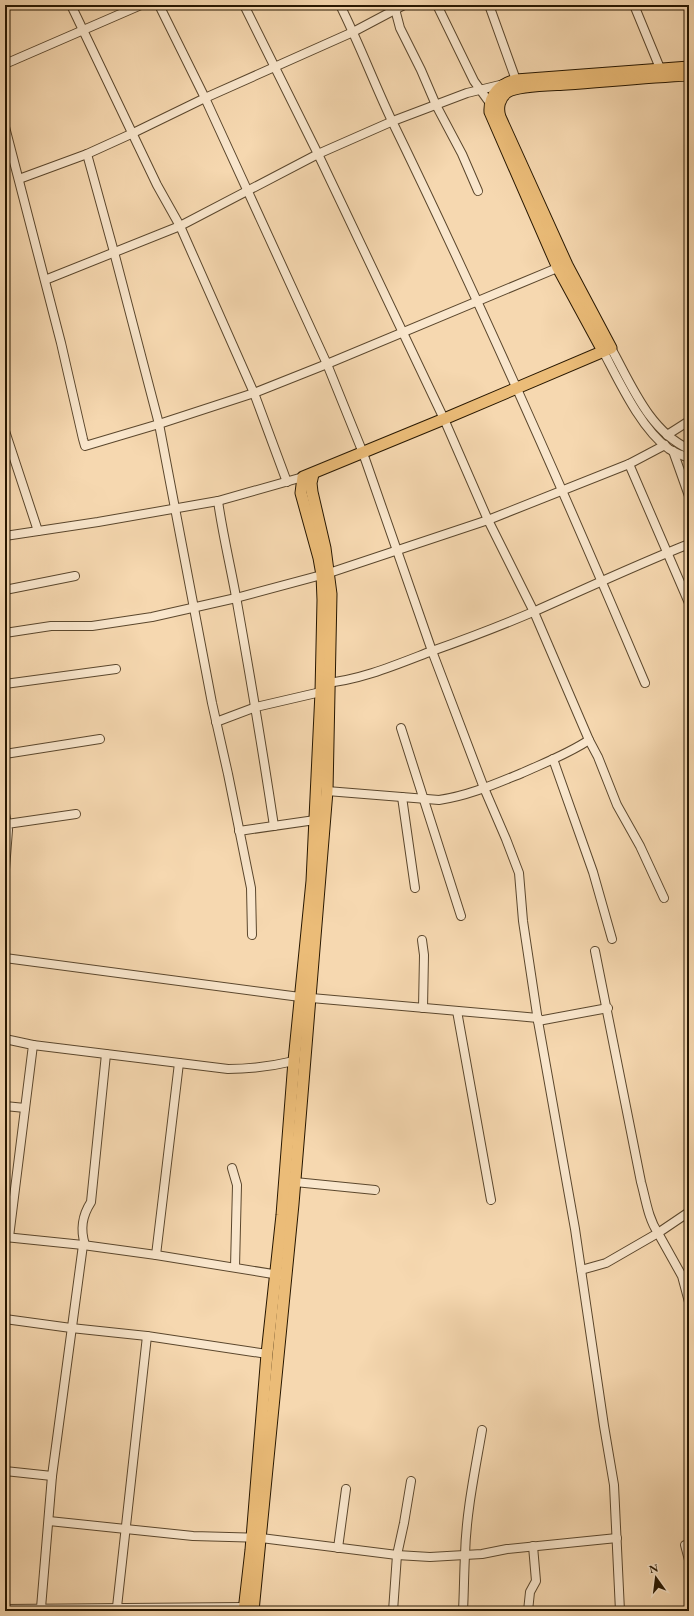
<svg xmlns="http://www.w3.org/2000/svg" width="694" height="1616" viewBox="0 0 694 1616" font-family="'EB Garamond',serif">
  <rect width="100%" height="100%" fill="#f6d8b0"/>
  <filter id="stains"><feTurbulence type="fractalNoise" baseFrequency=".005" numOctaves="4"/><feColorMatrix values="0 0 0 0 .2 0 0 0 0 .09 0 0 0 0 .02 0 0 0 .5 -.17"/></filter>
  <radialGradient id="worn" r=".72"><stop offset=".6" stop-color="#630" stop-opacity="0"/><stop offset="1" stop-color="#630" stop-opacity=".3"/></radialGradient>
  <g fill="none" stroke-linecap="round" stroke-linejoin="round">
    <g stroke="#5b472d" stroke-width="10">
      <g id="minor">
        <path d="M71 5 157 185 180 226 254 393 287 482"/>
        <path d="M159 5 205 98 327 364 363 453 432 651 484 788 506 839 519 873 523 921 538 1021 575 1229 604 1426 614 1485 620 1611"/>
        <path d="M244 5 318 154 444 419 488 520 534 612 589 740C568 754 544 763 522 773 495 784 468 796 439 800L327 791"/>
        <path d="M340 5C359 43 374 83 392 121 482 306 565 494 645 683"/>
        <path d="M437 5 474 81 492 106"/>
        <path d="M489 5 516 80"/>
        <path d="M634 5 662 73"/>
        <path d="M395 9 400 28 421 70 436 105 462 154 478 191"/>
        <path d="M5 64 141 5"/>
        <path d="M5 127 61 343 83 439 85 446 159 424 254 393 327 364 562 266"/>
        <path d="M87 154 114 252 159 424 212 703 228 774 251 888 252 935"/>
        <path d="M19 179 87 154 131 134 205 98 353 32 404 5"/>
        <path d="M45 280 180 226 318 154 393 121 467 93 504 84"/>
        <path d="M611 348C631 384 649 431 689 449"/>
        <path d="M603 351C619 381 641 429 669 449 675 453 682 455 689 458"/>
        <path d="M5 431 38 531"/>
        <path d="M667 435 689 421"/>
        <path d="M673 451 689 496"/>
        <path d="M629 464 689 603"/>
        <path d="M218 501C223 537 232 572 238 608 251 681 263 753 274 826"/>
        <path d="M5 536 98 522 218 501 303 477"/>
        <path d="M5 590 75 576"/>
        <path d="M5 633 51 626H92L152 617 236 598 329 573 488 520 629 464 665 445"/>
        <path d="M325 683C361 680 398 664 432 651 466 639 500 626 533 612 585 589 636 565 689 544"/>
        <path d="M5 684 116 669"/>
        <path d="M216 722 256 707 325 691"/>
        <path d="M401 728 461 916"/>
        <path d="M589 740 598 757 617 805 640 846 664 898"/>
        <path d="M5 754 100 739"/>
        <path d="M553 759 593 872 612 939"/>
        <path d="M402 797 415 888"/>
        <path d="M5 814 8 830 5 869"/>
        <path d="M7 824 76 814"/>
        <path d="M239 831 315 820"/>
        <path d="M422 940 424 955 423 1008"/>
        <path d="M5 958 300 997 538 1018"/>
        <path d="M457 1011 491 1200"/>
        <path d="M538 1021 608 1008"/>
        <path d="M5 1039 33 1045 9 1237"/>
        <path d="M33 1045 228 1069C250 1069 273 1066 294 1061"/>
        <path d="M5 1106 25 1108"/>
        <path d="M232 1168 237 1185 235 1267"/>
        <path d="M295 1182 375 1190"/>
        <path d="M689 1212 658 1233 682 1276 689 1302"/>
        <path d="M5 1237 83 1245 156 1255 279 1275"/>
        <path d="M85 1245C80 1229 82 1216 91 1202L106 1054"/>
        <path d="M156 1255 179 1063"/>
        <path d="M581 1270 606 1263 658 1233C648 1218 646 1200 641 1182L595 951"/>
        <path d="M5 1319 71 1328 147 1336 267 1354"/>
        <path d="M5 1471 52 1476"/>
        <path d="M49 1521 193 1536 261 1538 397 1555 430 1557 482 1554 507 1549 617 1538"/>
        <path d="M685 1545 689 1560"/>
        <path d="M338 1548 346 1489"/>
        <path d="M117 1607 147 1336"/>
        <path d="M41 1608 52 1476 83 1245"/>
        <path d="M5 1609 244 1607"/>
        <path d="M393 1611 397 1555 404 1523 411 1481"/>
        <path d="M463 1611C464 1592 464 1574 465 1555 466 1513 475 1471 482 1430"/>
        <path d="M528 1611 530 1592 536 1581 533 1546"/>
      </g>
    </g>
    <g stroke="#271701" stroke-width="13">
      <g id="major">
        <path d="M603 351 558 268 490 112C489 95 500 84 516 80L689 67"/>
        <path d="M244 1611 251 1550 267 1354 282 1215 294 1061 312 881 321 692 323 600 322 575 319 558 301 493 303 477 444 419 611 348 567 265 500 117C497 108 499 98 507 92 518 85 553 85 567 84 608 81 648 77 689 75"/>
        <path d="M253 1611 293 1204 327 791 331 594 325 548 312 492 311 483 313 474"/>
      </g>
    </g>
    <use href="#minor" stroke="#f9e6cc" stroke-width="8"/>
    <use href="#major" stroke="#ebbc78" stroke-width="11"/>
  </g>
  <rect width="694" height="1616" fill="none" stroke="#f6d8b0" stroke-width="20"/>
  <rect x="6" y="6" width="682" height="1604" fill="none" stroke="#271701" stroke-width="2"/>
  <rect x="10" y="10" width="674" height="1596" fill="none" stroke="#271701"/>
  <g transform="translate(656 1578) rotate(346)" stroke="#f9e6cc" stroke-width="3" paint-order="stroke">
  <path d="M0-3L7 15L0 10L-7 15Z" fill="#271701"/>
  <text y="-6" font-size="11" font-weight="bold" text-anchor="middle" fill="#271701">N</text>
  </g>
  <rect width="100%" height="100%" filter="url(#stains)"/>
  <rect width="100%" height="100%" fill="url(#worn)"/>
</svg>
